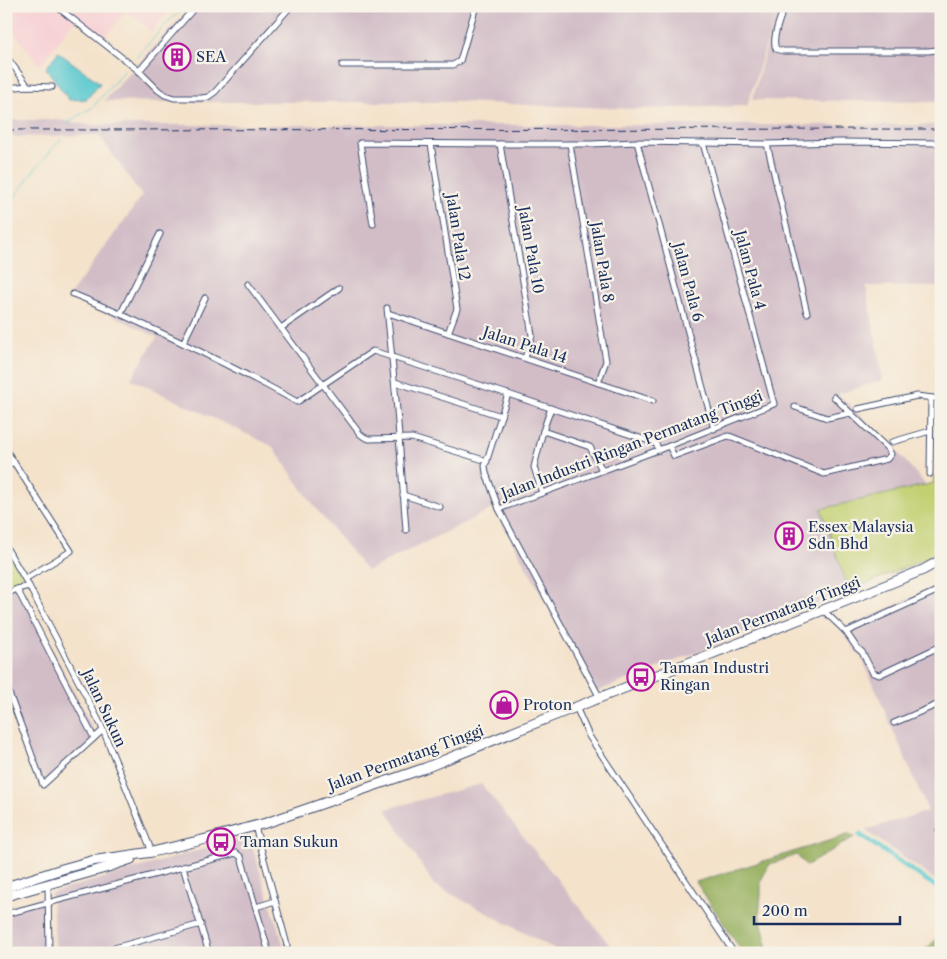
<svg xmlns="http://www.w3.org/2000/svg" width="947" height="959" viewBox="0 0 947 959" font-family="'Libre Caslon Text',serif">
  <rect width="100%" height="100%" fill="#f7f3e8"/>
  <filter id="ink" filterUnits="userSpaceOnUse"><feTurbulence type="fractalNoise" baseFrequency=".02" numOctaves="2"/><feDisplacementMap in="SourceGraphic" scale="10" xChannelSelector="R" yChannelSelector="G"/><feConvolveMatrix kernelMatrix="1 2 1 2 8 2 1 2 1" color-interpolation-filters="sRGB"/></filter>
  <filter id="wash" filterUnits="userSpaceOnUse"><feTurbulence type="fractalNoise" baseFrequency=".0096" numOctaves="4" result="noise"/><feDisplacementMap in="SourceGraphic" scale="20" xChannelSelector="R" yChannelSelector="G"/><feGaussianBlur stdDeviation="1.12" result="paint"/><feColorMatrix in="noise" values="0 0 0 0 0 0 0 0 0 0 0 0 0 0 0 0 0 1.4 0 .05"/><feComposite in="paint" operator="in"/></filter>
  <g filter="url(#wash)">
    <rect width="100%" height="100%" fill="#f4e2ca"/>
    <path fill="#f7cfd3" d="M6 6H173L152 31 126 11 105 37 77 17 40 66 6 22Z"/>
    <g fill="#d2bdc7">
      <path d="M192 6H941V102L752 100 776 12 747 106 636 109 459 102H166L104 101Z"/>
      <path d="M6 120H60L88 125H941V287L866 286 883 380 838 394 894 448 926 485 821 509 849 591 785 618 593 693 550 610 494 508 367 571 314 506 272 446 131 379 157 337 70 295 142 196 99 135 6 137Z"/>
      <path d="M18 583 99 741 41 788 6 693V588Z"/>
      <path d="M941 584V884L865 830 928 811 861 656 856 651 841 630Z"/>
      <path d="M481 784 616 953H562L434 885 386 809Z"/>
      <path d="M249 836 286 953H56L51 893Z"/>
      <path d="M45 896V953H6V907Z"/>
    </g>
    <g fill="#c3d072" stroke="#6f8068">
      <path d="M941 475V549L925 559 849 591 821 509 934 483 933 477Z"/>
      <path d="M6 547 25 579 6 588Z"/>
    </g>
    <g fill="#9ab264" stroke="#5a7061">
      <path d="M851 834 854 837 806 866 797 855 770 864 761 880V894L759 915 765 936 767 953H743L696 882Z"/>
      <path d="M941 935V953H922Z"/>
    </g>
    <path fill="#5cc9cf" stroke="#3c7c96" d="M58 52 100 83 87 99 69 100 46 68Z"/>
    <g fill="none" stroke-linecap="round" stroke-linejoin="round">
      <g stroke="#5cc9cf" stroke-width="1">
        <path d="M135 59 170 20 181 11 182 6"/>
        <path d="M67 125 74 118 92 108 126 69"/>
        <path d="M6 209 35 169 61 139"/>
      </g>
      <path stroke="#5cc9cf" stroke-width="5" d="M860 835 941 890"/>
    </g>
  </g>
  <g filter="url(#ink)">
    <g fill="none" stroke-linecap="round" stroke-linejoin="round">
      <g stroke="#3c4a6e" stroke-width="7">
        <g id="street">
          <path d="M56 6 139 71 158 90 165 95 174 98H202L208 97 215 92 291 6"/>
          <path d="M784 6C781 18 771 38 776 49L783 51H928L937 50 941 48"/>
          <path d="M940 6 941 9"/>
          <path d="M6 56 28 86"/>
          <path d="M342 65H453L460 61 476 6"/>
          <path d="M139 71 196 6"/>
          <path d="M6 88 28 86 52 87"/>
          <path d="M637 142 714 429"/>
          <path d="M431 144 457 309 448 333"/>
          <path d="M500 144 532 335 525 358"/>
          <path d="M570 144 606 361 598 383"/>
          <path d="M767 144 807 313"/>
          <path d="M373 224 360 143 500 144H591L637 142 767 144 839 142 941 143"/>
          <path d="M248 284 360 434 364 437 369 439 412 438 487 461"/>
          <path d="M73 294C123 314 171 337 219 361 245 374 271 387 297 402L373 351 508 394 652 442 656 444 659 450"/>
          <path d="M387 308 397 410 406 530"/>
          <path d="M121 313 160 234"/>
          <path d="M388 313 653 401"/>
          <path d="M281 328 339 288"/>
          <path d="M183 343 205 298"/>
          <path d="M395 382 501 416"/>
          <path d="M508 394 485 466 486 473 499 509 600 698"/>
          <path d="M795 407 827 418 851 413"/>
          <path d="M858 409 917 396 941 399"/>
          <path d="M543 431 590 447 602 470"/>
          <path d="M892 442 930 431"/>
          <path d="M669 446 674 456 728 436 732 437 824 474 887 459 891 454 888 449 834 397"/>
          <path d="M6 450 71 551 25 579"/>
          <path d="M6 466 14 462"/>
          <path d="M930 474 931 398"/>
          <path d="M542 493 534 467 543 431 551 408"/>
          <path d="M403 495 440 507"/>
          <path d="M499 509 669 446 774 404 703 143"/>
          <path d="M6 547 29 586 101 725 152 852"/>
          <path d="M17 589 94 738"/>
          <path d="M6 594 17 589 29 586"/>
          <path d="M823 610 846 632 857 648 862 652 873 673 879 675 941 646"/>
          <path d="M846 632 941 589"/>
          <path d="M6 685 43 785 103 730"/>
          <path d="M576 707 589 736 734 953"/>
          <path d="M894 723 941 703"/>
          <path d="M255 826 287 945"/>
          <path d="M939 830H941"/>
          <path d="M183 867 209 953"/>
          <path d="M48 884 49 953"/>
          <path d="M256 907 275 901"/>
          <path d="M6 914 236 853 241 857 269 953"/>
          <path d="M114 948 201 924"/>
        </g>
      </g>
      <g stroke="#3c4a6e" stroke-width="11">
        <g id="highway">
          <path d="M6 887 62 869 91 861 152 852 206 839 266 823 350 794 425 768 548 718 869 592 923 570 941 560"/>
          <path d="M6 896 105 868 131 859"/>
        </g>
      </g>
      <use href="#street" stroke="#fff" stroke-width="5"/>
      <use href="#highway" stroke="#fff" stroke-width="9"/>
      <path stroke="#1b2f5e" stroke-width="1" stroke-dasharray="8 4" stroke-linecap="butt" d="M6 130 941 129"/>
    </g>
  </g>
  <defs>
    <g id="building-ring" transform="scale(1.4375)"><circle r="9.5" fill="#f7f3e8" stroke="#b5179e" stroke-width="1.5"/><path d="M-4-6H4V6H1V3H-1V6H-4ZM-2.5-4.3h1.7v1.8h-1.7ZM.8-4.3h1.7v1.8H.8ZM-2.5-1h1.7V.8h-1.7ZM.8-1h1.7V.8H.8Z" fill="#b5179e"/></g>
    <g id="bus-ring" transform="scale(1.4375)"><circle r="9.5" fill="#f7f3e8" stroke="#b5179e" stroke-width="1.5"/><path d="M-5-6H5V4H4V6H2V4H-2V6H-4V4H-5ZM-3.5-4V0h7V-4ZM-3.5 1.2v1.5H-2V1.2ZM2 1.2v1.5H3.5V1.2Z" fill="#b5179e"/></g>
    <g id="shop-ring" transform="scale(1.4375)"><circle r="9.5" fill="#f7f3e8" stroke="#b5179e" stroke-width="1.5"/><path d="M-5-2.5h2.3a2.7 3.5 0 0 1 5.4 0H5L5.5 6h-11ZM-1.5-2.5h3a1.5 2.3 0 0 0-3 0Z" fill="#b5179e"/></g>
  </defs>
  <g fill-rule="evenodd">
    <use href="#building-ring" x="177" y="57"/>
    <use href="#building-ring" x="789" y="536"/>
    <use href="#bus-ring" x="641" y="677"/>
    <use href="#shop-ring" x="504" y="705"/>
    <use href="#bus-ring" x="221" y="842"/>
  </g>
  <g text-anchor="middle" stroke-width="4.5" stroke-linejoin="round" paint-order="stroke">
    <g font-size="15" fill="#1b2f5e" stroke="#f7f3e8" text-anchor="start">
      <text x="196" y="62">SEA</text>
      <text x="808" y="532">Essex Malaysia<tspan x="808" dy="17">Sdn Bhd</tspan></text>
      <text x="660" y="673">Taman Industri<tspan x="660" dy="17">Ringan</tspan></text>
      <text x="523" y="710">Proton</text>
      <text x="240" y="847">Taman Sukun</text>
    </g>
    <g font-size="15" fill="#1b2f5e" stroke="#f7f3e8">
      <text transform="translate(458 237) rotate(81)" y="5">Jalan Pala 12</text>
      <text transform="translate(531 250) rotate(80)" y="5">Jalan Pala 10</text>
      <text transform="translate(602 262) rotate(81)" y="5">Jalan Pala 8</text>
      <text transform="translate(750 270) rotate(75)" y="5">Jalan Pala 4</text>
      <text transform="translate(688 282) rotate(75)" y="5">Jalan Pala 6</text>
      <text transform="translate(525 345) rotate(18)" y="5">Jalan Pala 14</text>
      <text transform="translate(632 445) rotate(-21)" y="5">Jalan Industri Ringan Permatang Tinggi</text>
      <text transform="translate(783 611) rotate(-21)" y="5">Jalan Permatang Tinggi</text>
      <text transform="translate(104 708) rotate(65)" y="5">Jalan Sukun</text>
      <text transform="translate(406 758) rotate(-20)" y="5">Jalan Permatang Tinggi</text>
    </g>
  </g>
  <rect width="947" height="959" fill="none" stroke="#f7f3e8" stroke-width="25"/>
  <path d="M754 916v8h146v-8" fill="none" stroke="#1b2f5e" stroke-width="2.5"/>
  <text x="762" y="916" font-size="15" fill="#1b2f5e" stroke="#f7f3e8" stroke-width="4" paint-order="stroke">200 m</text>
</svg>
